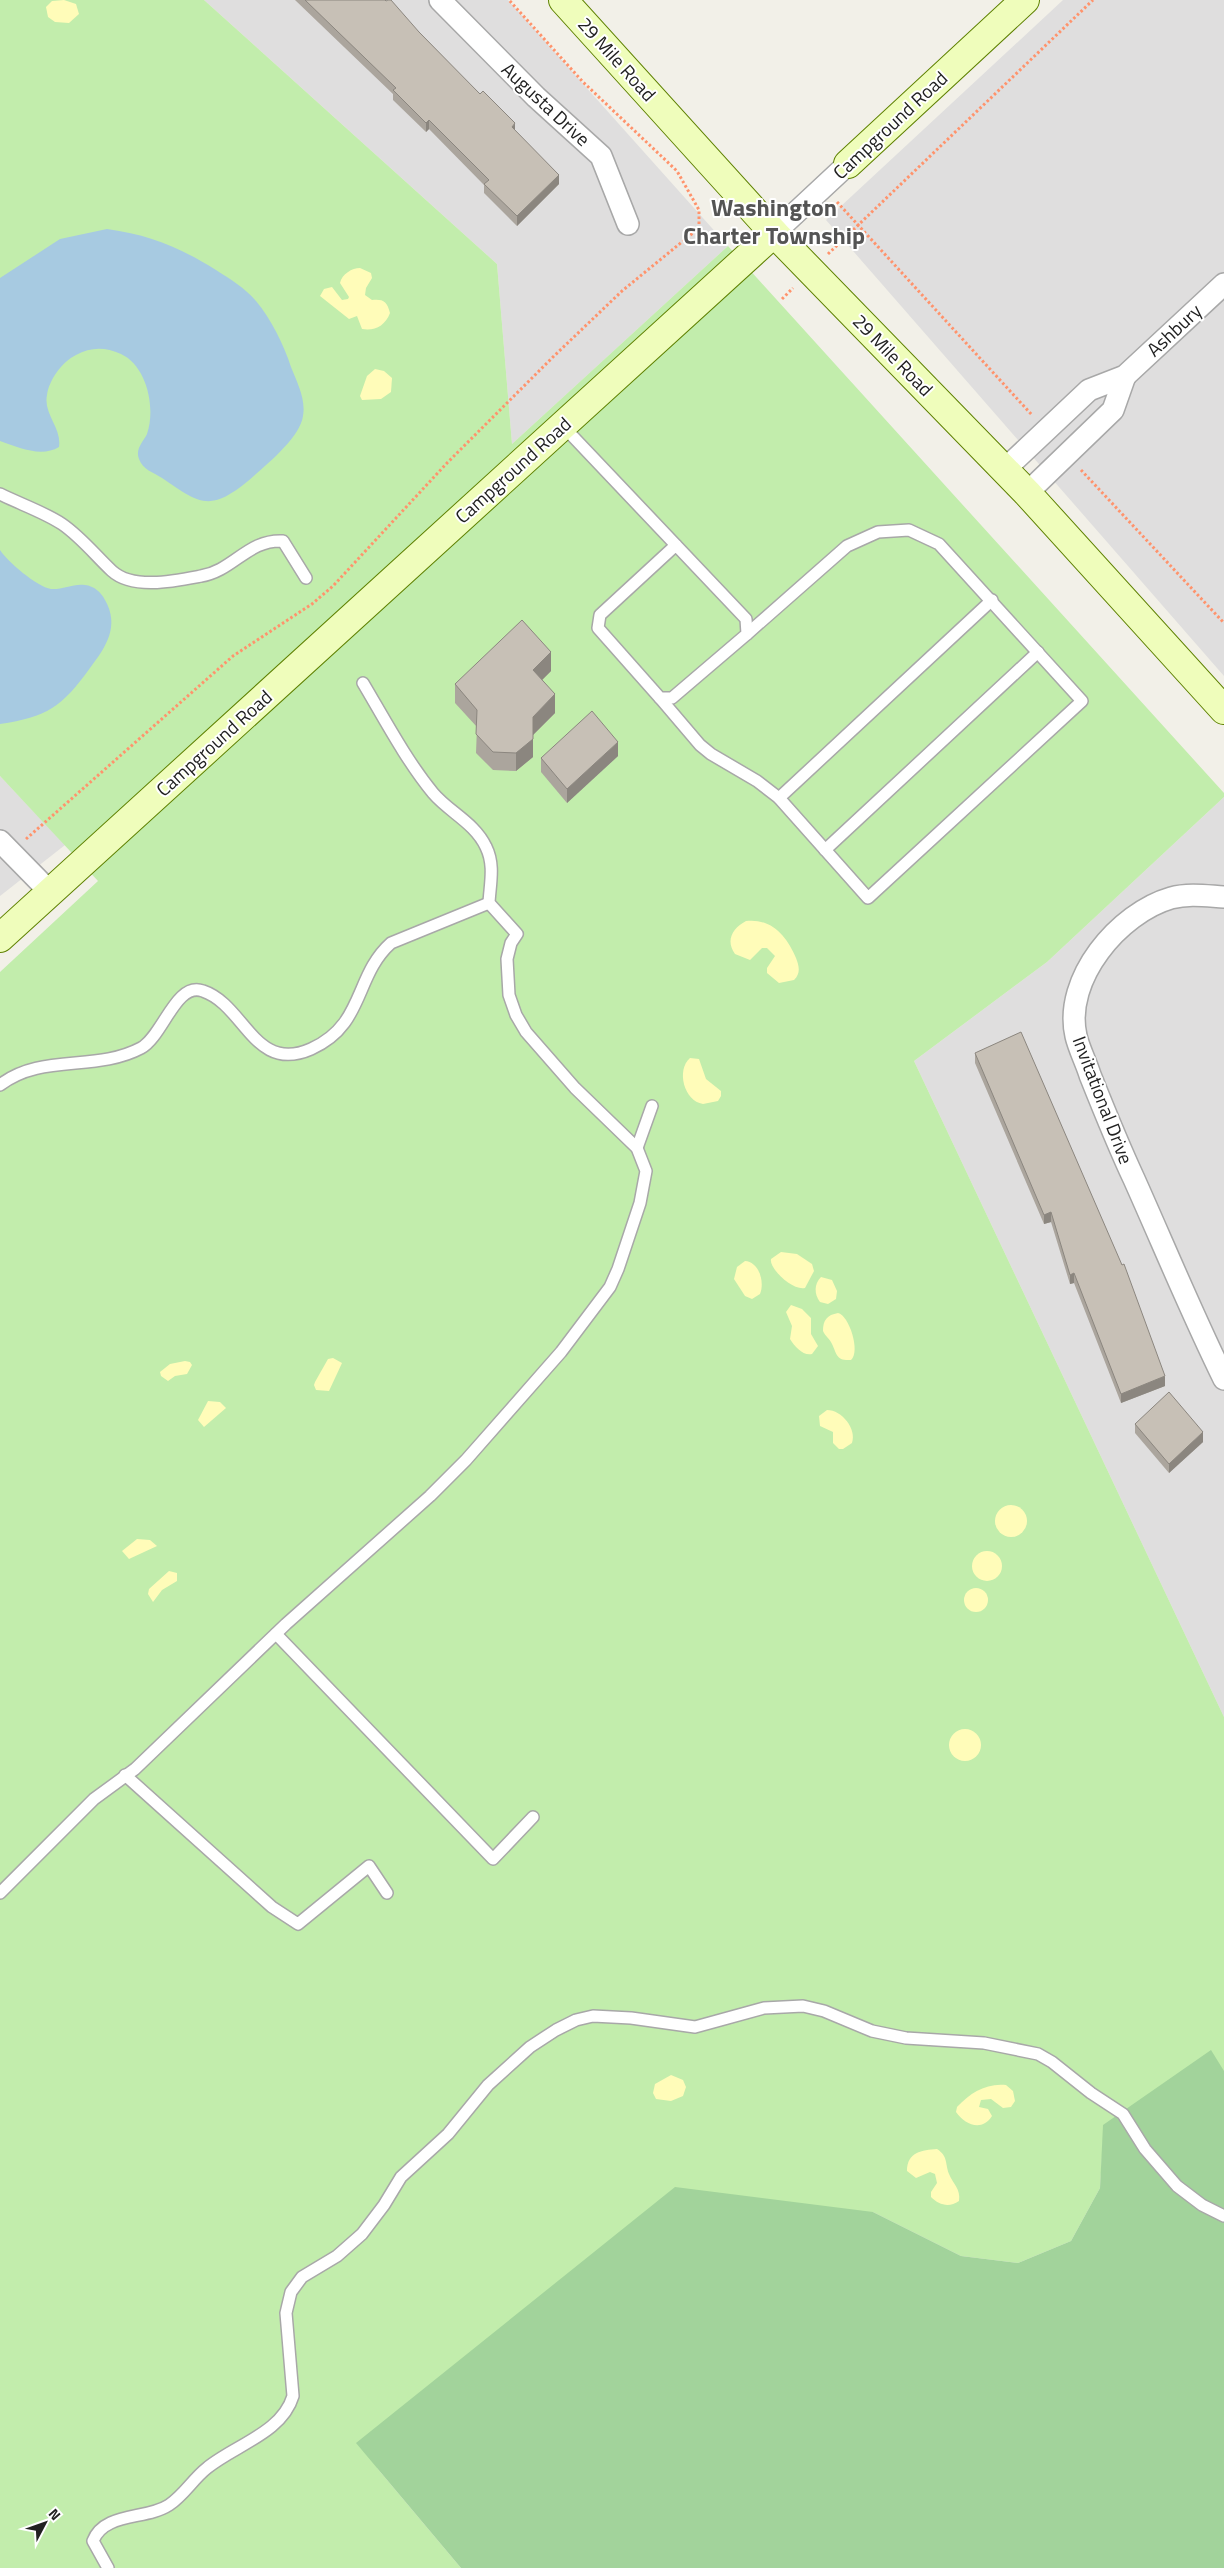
<svg xmlns="http://www.w3.org/2000/svg" width="1224" height="2568" viewBox="0 0 1224 2568" font-family="'Titillium Web',sans-serif">
  <rect width="100%" height="100%" fill="#f2f0e8"/>
  <g fill="#dfdede">
    <path d="M204 0H508L728 246 512 444 497 264Z"/>
    <path d="M1063 0H1224V676L826 220Z"/>
    <path d="M0 776 65 845 0 896Z"/>
    <path d="M1224 797V1717L914 1061 1047 962Z"/>
  </g>
  <path fill="#c2edac" d="M0 0H204L497 264 512 444 728 246 1224 793V797L1047 962 914 1061 1224 1717V2077L1104 2125 1100 2188 1071 2241 1018 2263 961 2256 873 2212 377 2468 461 2568H0V972L98 881 0 776Z"/>
  <path fill="#a2d39b" d="M1211 2050 1224 2071V2568H461L356 2443 675 2187 873 2212 961 2256 1018 2263 1071 2241 1100 2188 1103 2125Z"/>
  <g fill="#fffcb9">
    <path d="M64 0 76 4 79 14 69 23 55 22 48 17 46 7 52 1Z"/>
    <path d="M360 268 371 273 372 278 366 288 365 295 372 300C383 299 387 301 390 313 385 326 375 331 362 329L357 316 349 319 320 296 324 289 332 287 342 300 348 299 349 297 340 283C342 274 352 268 360 268Z"/>
    <path d="M375 369 384 371 392 378 391 392 381 399 362 400 360 396 367 376Z"/>
    <path d="M746 921C772 918 787 937 796 958 799 966 801 973 794 980L779 983 767 973V968L775 956 767 948H762L750 960 735 954C725 940 733 928 746 921Z"/>
    <path d="M690 1058 699 1059 706 1079 721 1091V1096L718 1101 703 1104C684 1101 676 1070 690 1058Z"/>
    <path d="M781 1252 797 1254 812 1264 814 1271 805 1288C793 1291 769 1269 771 1259Z"/>
    <path d="M745 1261C759 1262 765 1282 760 1294L752 1299 745 1296 734 1279 737 1267Z"/>
    <path d="M821 1277 832 1280 837 1291 836 1299 828 1304 820 1302C814 1294 814 1284 821 1277Z"/>
    <path d="M791 1305 802 1309 811 1318V1334L818 1346 812 1354C803 1356 795 1347 790 1339L792 1326 786 1312Z"/>
    <path d="M838 1313C849 1315 861 1352 851 1360 836 1361 837 1354 832 1344 830 1339 825 1336 823 1331 823 1320 827 1315 838 1313Z"/>
    <path d="M333 1358 342 1363 329 1391 316 1390 314 1385 315 1382 328 1359Z"/>
    <path d="M185 1361 190 1362 192 1365 187 1374 175 1376 168 1381 161 1376 160 1372 170 1364Z"/>
    <path d="M208 1401 220 1402 226 1408 204 1427 198 1420Z"/>
    <path d="M827 1410C842 1410 857 1429 852 1443L843 1449H839L833 1443V1432L820 1426 819 1416Z"/>
    <circle cx="1011" cy="1521" r="16"/>
    <path d="M137 1539 150 1540 157 1546 129 1559 122 1551Z"/>
    <circle cx="987" cy="1566" r="15"/>
    <path d="M169 1571 177 1573V1581L162 1590 153 1602 148 1594 149 1589Z"/>
    <circle cx="976" cy="1600" r="12"/>
    <circle cx="965" cy="1745" r="16"/>
    <path d="M671 2075 683 2080 686 2087 683 2096 671 2101 656 2099 653 2093 655 2084Z"/>
    <path d="M1006 2085 1013 2091 1015 2101 1011 2107 1003 2108 991 2099 981 2100 979 2107 988 2109 992 2116C982 2132 965 2125 956 2112L957 2107C970 2093 986 2083 1006 2085Z"/>
    <path d="M937 2149C948 2156 945 2163 949 2174 953 2184 961 2189 959 2201 949 2208 939 2205 931 2197V2192L937 2183 935 2174 930 2172 916 2178 907 2171C907 2152 922 2150 937 2149Z"/>
  </g>
  <g fill="#a7cae1">
    <path d="M107 229C150 235 179 247 216 270 230 279 245 288 256 301 271 319 284 345 291 367 297 382 306 399 303 416 300 438 265 466 248 481 209 513 199 503 162 478 153 472 143 470 139 459 135 449 143 442 147 434 156 408 147 366 121 354 105 347 91 347 76 355 62 362 49 380 47 395 43 414 62 428 59 447 41 458 18 447 0 441V278L60 239Z"/>
    <path d="M0 550C7 561 37 587 51 589 62 590 74 583 85 585 94 586 101 592 105 600 120 626 106 647 90 668 62 707 47 717 0 724Z"/>
  </g>
  <g fill="none" stroke-linecap="round" stroke-linejoin="round">
    <g stroke="#a8a8a8" stroke-width="14">
      <g id="lane">
        <path d="M562 425 746 619 747 634 672 698H660L598 628 600 615 676 545"/>
        <path d="M0 494C20 504 44 512 62 524 81 537 95 555 112 571 133 590 175 581 201 576 233 571 248 539 283 541L306 578"/>
        <path d="M660 698 700 745 711 754 757 781 779 798 868 898 1082 701 939 544 909 530 878 532 847 546 747 634"/>
        <path d="M779 798 992 600"/>
        <path d="M825 850 1038 652"/>
        <path d="M0 1085C41 1053 96 1072 141 1048 163 1036 176 981 203 991 245 1005 254 1074 311 1049 365 1025 354 976 391 943L489 903"/>
        <path d="M637 1148 652 1106"/>
        <path d="M276 1634 493 1859 533 1817"/>
        <path d="M125 1775 272 1907 298 1924 369 1866 387 1893"/>
        <path d="M0 1893 94 1799 135 1769 286 1624 430 1496 466 1460 561 1352 610 1287 618 1269 640 1203 646 1171 637 1148 575 1088 526 1032 516 1015 509 995 507 959 511 943 517 934 489 903C490 884 495 865 486 847 475 823 449 812 433 793 406 760 385 720 363 683"/>
        <path d="M108 2568 93 2541C104 2512 146 2520 169 2505 184 2495 193 2479 207 2468 235 2445 282 2433 293 2396L286 2313 291 2292 302 2277 337 2256 362 2234 384 2205 401 2177 448 2134 488 2085 530 2047 556 2030 576 2020 593 2016 631 2018 695 2027 764 2008 803 2006 824 2011 872 2031 906 2038 984 2043 1038 2054 1052 2062 1091 2093 1123 2114 1145 2149 1177 2186 1202 2205 1224 2216"/>
      </g>
    </g>
    <g stroke="#a8a8a8" stroke-width="24">
      <g id="street">
        <path d="M440 0 536 97 601 156 628 224"/>
        <path d="M774 233 848 164"/>
        <path d="M1004 470 1089 390 1125 376 1224 284"/>
        <path d="M1027 493 1113 410 1125 376"/>
        <path d="M0 841 50 892"/>
        <path d="M1224 897C1207 896 1189 893 1171 898 1119 913 1063 979 1076 1036 1079 1049 1086 1062 1090 1075 1104 1110 1118 1145 1134 1179 1164 1246 1192 1314 1224 1379"/>
      </g>
    </g>
    <g stroke="#5e8100" stroke-width="30">
      <g id="secondary">
        <path d="M563 0 774 233 1027 493 1224 710"/>
        <path d="M848 164 1025 0"/>
        <path d="M0 938 774 233"/>
      </g>
    </g>
    <g stroke="#ff936c" stroke-width="3" stroke-dasharray="2.5 2.5" stroke-linecap="butt">
      <path d="M837 202 1032 415"/>
      <path d="M828 254 1093 0"/>
      <path d="M782 299 793 288"/>
      <path d="M1081 470 1224 623"/>
      <path d="M26 839 233 656 312 604 333 586 447 463 554 356 622 291 699 228V210L677 171 583 82 509 0"/>
    </g>
    <use href="#lane" stroke="#fff" stroke-width="11"/>
    <use href="#street" stroke="#fff" stroke-width="21"/>
    <use href="#secondary" stroke="#effdbb" stroke-width="28"/>
  </g>
  <g fill="#aba59d">
    <path d="M295 0H385L419 32 515 131 559 184 517 226 484 193V185L429 129 426 132 393 100V94Z"/>
    <path d="M551 671 542 680 555 713 533 735V757L516 771 493 770 476 753 477 727 455 703V684Z"/>
    <path d="M618 756 567 803 541 772V758Z"/>
    <path d="M975 1053 1165 1386 1121 1403 1074 1283 1070 1284 1051 1222 1044 1224 975 1063Z"/>
    <path d="M1135 1424 1203 1442 1169 1473 1135 1433Z"/>
  </g>
  <g fill="#8b867f">
    <path d="M429 120V129L426 132V123Z"/>
    <path d="M515 123V133L512 127Z"/>
    <path d="M559 175V184L517 226V216Z"/>
    <path d="M551 652V671L533 689V670Z"/>
    <path d="M555 694V713L533 735V757L516 771V753L533 717Z"/>
    <path d="M618 742V756L567 803V789Z"/>
    <path d="M1051 1212V1222L1044 1224V1215Z"/>
    <path d="M1074 1273V1283L1070 1284V1275Z"/>
    <path d="M1165 1376V1386L1121 1403V1394Z"/>
    <path d="M1203 1432V1442L1169 1473V1464Z"/>
  </g>
  <g fill="#c7c0b6" stroke="#8b867f">
    <path d="M305 0H385L386 1 388 0H391L419 32 480 94 483 91 515 123 512 127 559 175 517 216 484 184 489 180 429 120 426 123 393 90 396 88Z"/>
    <path d="M522 620 551 652 533 670 555 694 533 717V739L516 753 493 752 476 734 477 710 455 684Z"/>
    <path d="M592 711 618 742 567 789 541 758Z"/>
    <path d="M1021 1032 1122 1265 1124 1264 1165 1376 1121 1394 1074 1273 1070 1275 1051 1212 1044 1215 975 1053Z"/>
    <path d="M1169 1392 1203 1432 1169 1464 1135 1424Z"/>
  </g>
  <g text-anchor="middle" stroke-width="4" stroke-linejoin="round" paint-order="stroke">
    <g font-size="19" fill="#212121" stroke="#fff">
      <text transform="translate(617 59) rotate(48)" y="7">29 Mile Road</text>
      <text transform="translate(546 104) rotate(43)" y="7">Augusta Drive</text>
      <text transform="translate(890 125) rotate(-43)" y="7">Campground Road</text>
      <text transform="translate(1174 330) rotate(-43)" y="7">Ashbury</text>
      <text transform="translate(893 355) rotate(46)" y="7">29 Mile Road</text>
      <text transform="translate(513 470) rotate(-42)" y="7">Campground Road</text>
      <text transform="translate(214 743) rotate(-42)" y="7">Campground Road</text>
      <text transform="translate(1103 1100) rotate(69)" y="7">Invitational Drive</text>
    </g>
    <g font-size="24" font-weight="bold" fill="#545454" stroke="#fff">
      <text x="774" y="216">Washington<tspan x="774" dy="28">Charter Township</tspan></text>
    </g>
  </g>
  <g transform="translate(45 2523) rotate(49)" stroke="#ffffff" stroke-width="4" paint-order="stroke">
  <path d="M0-4L9 19L0 12L-9 19Z" fill="#212121"/>
  <text y="-8" font-size="14" font-weight="bold" text-anchor="middle" fill="#212121">N</text>
  </g>
</svg>
